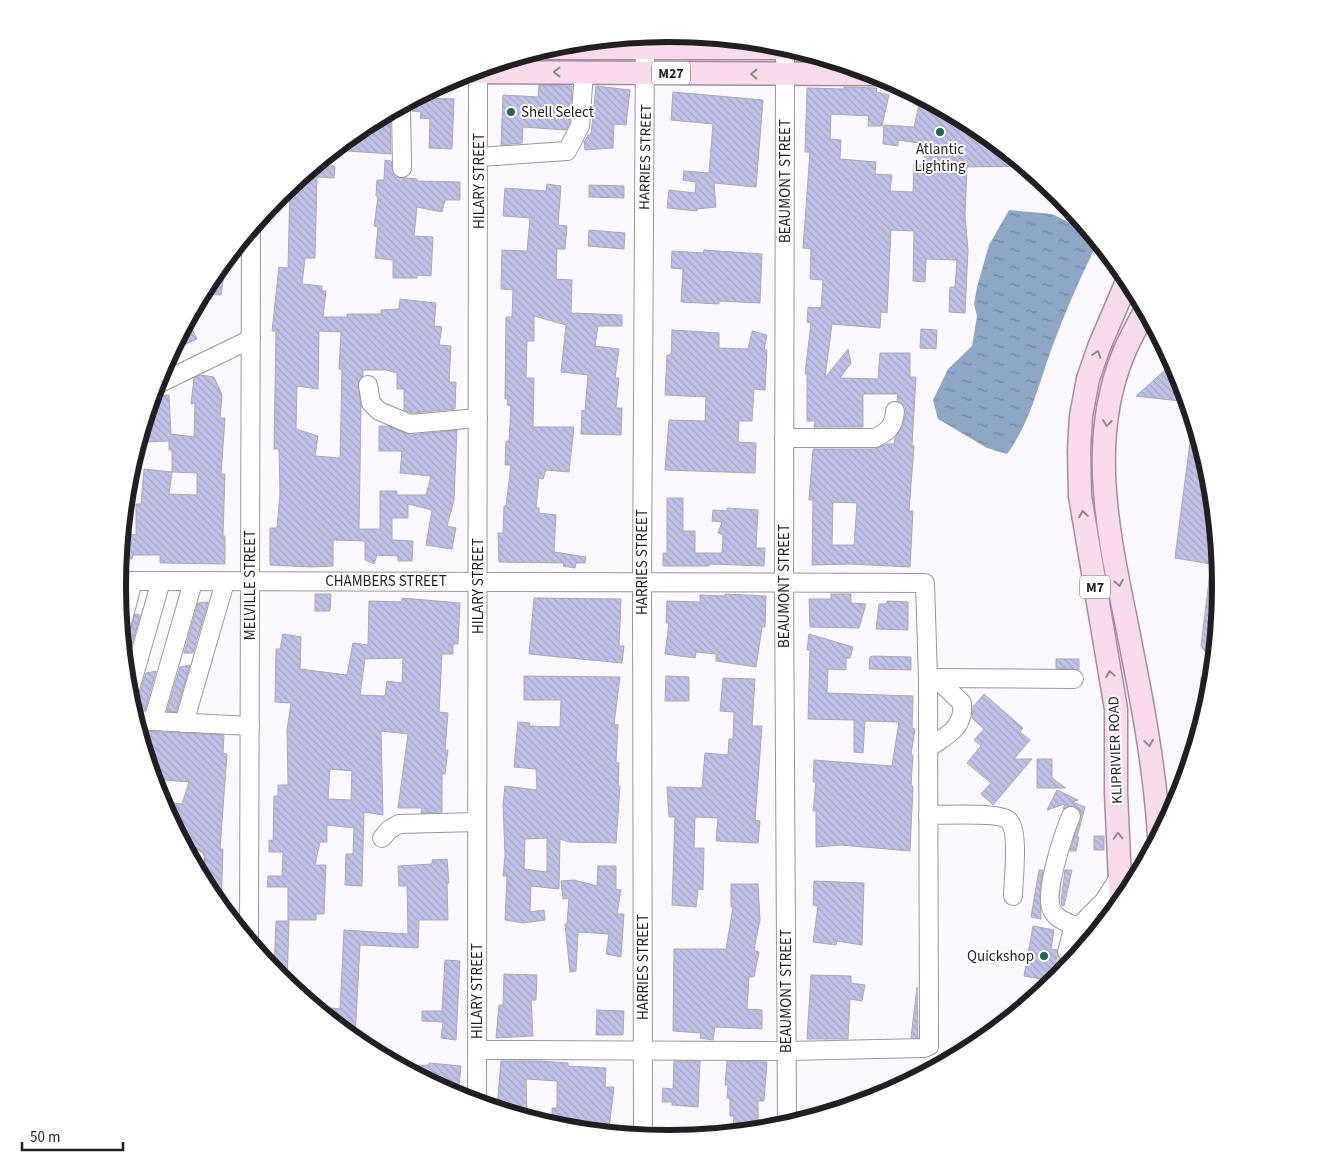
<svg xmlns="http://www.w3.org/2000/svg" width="1338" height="1172" viewBox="0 0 1338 1172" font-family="'Source Sans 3',sans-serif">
  <defs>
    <pattern id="water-ripples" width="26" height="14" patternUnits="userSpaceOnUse" patternTransform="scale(1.25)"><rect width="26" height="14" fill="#8ea7c5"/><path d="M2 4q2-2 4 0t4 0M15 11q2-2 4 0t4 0" fill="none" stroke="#7487a0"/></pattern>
    <pattern id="building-back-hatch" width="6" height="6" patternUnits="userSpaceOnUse" patternTransform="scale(1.25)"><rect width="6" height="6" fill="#bfc1e6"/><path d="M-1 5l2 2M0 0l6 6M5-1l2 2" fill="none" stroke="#a4a5c5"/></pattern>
  </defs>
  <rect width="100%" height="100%" fill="#fcf8ff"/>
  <path fill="url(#water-ripples)" d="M1009 210 1052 214 1078 227 1094 250C1079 281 1065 312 1053 345 1039 382 1031 422 1007 454L987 448 938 419 933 400 948 369 972 346 977 316 974 304 977 287 989 245Z"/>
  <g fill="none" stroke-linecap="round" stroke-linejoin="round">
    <path stroke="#8ea7c5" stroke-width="4" d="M1080 230 1084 225"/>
  </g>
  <g fill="url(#building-back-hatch)" stroke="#a8a9b4" fill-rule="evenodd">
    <path d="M539 85 572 86 570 123 566 130 523 127 522 143 501 145 503 95 538 97Z"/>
    <path d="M596 86 630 90 626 125 614 124 613 148 585 150 584 142 588 135 591 134Z"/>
    <path d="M844 87 877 88 876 92 889 95 882 126H868L869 116 831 114 830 139 841 140 840 159 876 162 875 174 892 175 890 191 913 192 914 164 923 165 927 144 898 140V146L883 144 884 125 914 127 921 97 976 127 1024 166 967 167 965 215 968 250 965 313 949 312 950 287H955L957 260 926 259 925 282 913 281 914 231 891 230 887 313 881 312 880 328 832 324 825 378 848 349 851 363 840 378 878 379 880 353H910V377H916L912 445 914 446 909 511H913L910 567 849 564 812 565 813 500H809L813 449H875L887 444H894L895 438 903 425 906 412 905 406 897 401 898 394H863V427H814L815 421H807V374H805L811 323 807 322 808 307 821 308 823 280 810 279 811 249 803 248 810 152H805L807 88 844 89ZM833 502 857 503 854 545H832Z"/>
    <path d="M673 92 763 100 756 187 714 183 716 207 697 209V211L667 208 669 190 695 193 696 182 683 180 684 171 709 173 713 124 671 120Z"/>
    <path d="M417 98 454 99 452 149 429 148 430 119 420 118 421 112 412 111 410 101Z"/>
    <path d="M390 112 391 154 334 150 362 127Z"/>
    <path d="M385 160 391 161 395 177 417 179V181L460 182V200H445L442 212 417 207 414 236 433 237 431 276 417 275V278H393V260L375 258 378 227 374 226 378 197 376 196 377 180H384Z"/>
    <path d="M317 164V166H335L334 178 317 177 315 258H305L302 284 322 286V291H326L323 317H347V314H381V310L399 309 400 299 436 303 434 326 442 327 439 345 451 346 449 382H456L455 409 412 413 404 410V389H397V373L386 370H363V376L358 382 361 407 359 529H380V491H397V495H426L431 476 400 473 402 451H379V426H388L410 435 457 430 454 500 447 526 456 528 452 549 426 545 432 510 408 504V518H392V540L413 541 412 561H398V556L377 555 374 564 365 560V541L333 540V566L311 567 270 565V528H277L280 494 279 449H274L276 331H272L279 267 288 268 290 186 303 185 302 176ZM319 331 341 332 339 369 342 370 340 458 315 456 318 436 296 429 297 386 318 389Z"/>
    <path d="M547 184 561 186 558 225 567 226 565 249H557L556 279 572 280 571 313 622 315V326H598L595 346 619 349 615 378H619L616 408H622L621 435 581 434 582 410 585 411 588 375 561 372 566 325 534 316V341H527L526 378H534L533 427H574L569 472 546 470 543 479 539 478 536 508H539V513L556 515 554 552 586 557 585 563H576L575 568 563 566 564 563 499 562 498 533H503L504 506H506L511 465H505L506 441H509L511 406 507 405 508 399H505L506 317H512L513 290 501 289 502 250 527 251 530 218 503 216 505 188 546 191Z"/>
    <path d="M589 185 624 186V198L589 197Z"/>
    <path d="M589 230 625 233 624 249 588 246Z"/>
    <path d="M704 250 762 254 760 303 719 301V304L681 302 683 269 671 268 672 251 703 253Z"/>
    <path d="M226 260 221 295 205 294 210 279Z"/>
    <path d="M188 320 197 339 172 350 175 345Z"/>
    <path d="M921 329 937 330 936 349 920 348Z"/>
    <path d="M672 330 719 333V348L748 349 752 331 767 335 764 350H767L765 390 754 389 752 421H739L738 442 756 443 755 473 665 470 669 420 705 421 706 397 665 395 667 355H671Z"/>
    <path d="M1173 363 1179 375 1188 402 1136 396Z"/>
    <path d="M200 375 214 377 222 395 220 418H225L221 474H225L223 536H225V564L160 563V555H133L132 559 120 558 122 533 136 535V504H141L144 469 172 472 169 494 197 495V473L172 472V450H169V441L145 442 144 423 152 396 169 395 171 434 194 437 195 403 191 404 194 378Z"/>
    <path d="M1193 419 1211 479 1221 586 1214 664 1201 646 1211 564 1175 558Z"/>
    <path d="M667 498H683V531H695V553H722L723 535 718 533 722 522 712 521 713 510 727 511V508L758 510 756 548H765L764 566 709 564V566H663V553H667Z"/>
    <path d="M315 594H331L330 611H315Z"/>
    <path d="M725 594 766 596 765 627H762L756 667 716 661V654L696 652 695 658 665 654 669 623H666L667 601 700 602V595L725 596Z"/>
    <path d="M831 594H851V603L866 604 859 628 810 627 809 599H831Z"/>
    <path d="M402 598 460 603 458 644H453V654H442L439 712 448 713 445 750H448L445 774H442V812L421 813 422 808H398L408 734 381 731 383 815 364 812 362 886 345 885 346 854H353L354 828 327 825V842H320L315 865H326L324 914H316V920H288V887H267L268 876H282L283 852H269V840L273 841 274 796H278V785H288L287 730 291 703 275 702 276 649H280L283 634 301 637 300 669 347 675 353 643 368 645 369 601 402 602ZM403 658 402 683 387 681 385 696 360 695 365 659ZM330 769 352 771 351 800 328 799Z"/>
    <path d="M534 598 621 599 619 646H624L622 663 529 654Z"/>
    <path d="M887 601 908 602V630L876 629 879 604H886Z"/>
    <path d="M208 602 193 653H184L198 603Z"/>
    <path d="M135 614 140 615 129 655H124L122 637 129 634Z"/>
    <path d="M809 634 853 647 850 658H846V670L828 669 827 693 913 696 912 728 915 729 911 755H913L911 786H913L910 851 841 845 816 847V811H813L816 782H813L814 760 892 766 899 722 865 721 863 753 854 752V720L808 719 810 650H807Z"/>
    <path d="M873 656 911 657V670L869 669 870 657Z"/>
    <path d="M1056 659H1079V670L1056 668Z"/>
    <path d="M190 665 176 712 167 711 180 667Z"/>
    <path d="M156 671 145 710H132L131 706 138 699 146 673Z"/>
    <path d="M524 676 620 677 614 724 618 725 616 762 619 763 618 786H620L616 843 569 842 560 839 559 889 531 886 530 912 544 910 545 920 523 923 505 920 507 876H503L505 856 503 805 505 786 537 790 536 769 514 767 518 722 530 723 529 726 560 727 561 700H524ZM547 838V872L524 869 525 839Z"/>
    <path d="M666 676 689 677V701H665Z"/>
    <path d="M1201 677 1212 678 1211 694 1202 723 1197 722Z"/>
    <path d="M723 678 755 679 752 726H762L755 820 760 821 758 843 716 841 718 818 695 817 694 848H704L703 890 698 889 696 907 672 905 675 817H669L667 787 702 788 705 753 728 755 729 739H733L734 712 720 711Z"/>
    <path d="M984 694 1023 728 1020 732 1030 740 1014 759H1032L993 805 981 794 991 783 967 763 981 746 974 740 984 729 972 718 973 707Z"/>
    <path d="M139 731 224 735 223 753 227 754 220 849H223L221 906 210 893 200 874 206 865 204 853 195 847H185L161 802 182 804 189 782 153 779Z"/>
    <path d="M1037 759H1052V778L1066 788H1037Z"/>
    <path d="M1057 790 1078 800 1072 802 1085 807 1077 837H1079L1076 851H1070L1081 814 1074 806H1069L1063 809 1065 804 1047 810Z"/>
    <rect x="1094" y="836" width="10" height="14"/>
    <path d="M447 859 449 883H447L448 920H419L418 948 360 945 355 1039 314 1006 340 1009 344 930 408 934 407 886H399L398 866 432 864V860Z"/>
    <path d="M598 866H616V889L621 890 617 914H624L621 957 606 954 609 934 578 932 576 971 570 972 565 924H567L569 898 563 899 561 881 574 880 597 886Z"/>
    <path d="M1039 870H1043L1040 891 1041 919 1031 917Z"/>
    <path d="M1065 870H1072L1064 906 1062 905 1061 901Z"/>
    <path d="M814 881 864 883 862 945 837 941 836 945 813 942 818 906 813 905Z"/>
    <path d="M731 884H758L760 920 754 950 759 952 754 977H749L747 1009 762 1010V1029L715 1027 713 1040 700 1038 701 1033 673 1031 674 949H726L733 907H731Z"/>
    <path d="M276 921H289L287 983 274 971Z"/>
    <path d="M1033 926 1054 930 1051 949 1057 950 1059 959 1064 962 1072 961 1057 978 1047 976 1046 980 1024 976Z"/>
    <path d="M445 960 460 961 456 1040 441 1038 443 1022 422 1021V1011H442Z"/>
    <path d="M504 974 537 975 536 1000H531L533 1036 496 1038 499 1005H503Z"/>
    <path d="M811 975 851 976V983L865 985 862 1001 850 999 848 1039H807Z"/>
    <path d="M917 987 918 1038H911Z"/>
    <path d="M597 1010 624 1011 623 1035H596Z"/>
    <path d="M501 1061H539L568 1063V1066L606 1068 605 1087H614L609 1129 552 1124V1108H557V1081L526 1079 527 1117 497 1108Z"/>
    <path d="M674 1061H700L698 1107 672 1105V1102H662L663 1088 673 1089Z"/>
    <path d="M727 1061 767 1062 764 1101H758V1129L733 1132 734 1116H730V1099L727 1098 728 1085H725Z"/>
    <path d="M429 1063 461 1066 458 1096 401 1066 429 1065Z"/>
  </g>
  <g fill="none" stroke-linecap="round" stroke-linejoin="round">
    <path stroke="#dbd7de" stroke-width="18" stroke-dasharray="18 9" stroke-linecap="butt" d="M1065 970 1067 952"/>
    <g stroke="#9b959f" stroke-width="20">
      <g id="minor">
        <path d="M785 48 784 582 787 1124"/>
        <path d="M401 106 402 168"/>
        <path d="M479 157 567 151 580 126 584 73"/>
        <path d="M156 385 251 339"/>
        <path d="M368 385 371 403 379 411 410 424 478 418"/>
        <path d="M784 438H875C888 432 894 426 895 411"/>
        <path d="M117 581 925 583 928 678 929 1046 924 1048 787 1051 478 1050"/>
        <path d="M121 627 133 581"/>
        <path d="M928 678 1074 679"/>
        <path d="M128 696 161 581"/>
        <path d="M135 720 250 726"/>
        <path d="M153 721 193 582"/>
        <path d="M184 723 225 582"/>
        <path d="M928 748C946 736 965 728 962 703L937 679"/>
        <path d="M928 815C942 815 999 812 1008 820 1020 830 1013 881 1013 896"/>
        <path d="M1071 816C1064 833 1043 894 1052 910 1057 920 1067 922 1077 927"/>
        <path d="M382 838 389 830 399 824 477 822"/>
        <path d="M190 856 195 859V865"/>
        <path d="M249 941 251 229"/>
        <path d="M1067 952 1072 933 1104 901 1120 876"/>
        <path d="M477 1102 478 69"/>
        <path d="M643 1136 642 583 645 36"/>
      </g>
    </g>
    <g stroke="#aa8a9e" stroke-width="25">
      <g id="major">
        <path d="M550 48H788"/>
        <path d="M469 72 873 74"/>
        <path d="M1145 311C1137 326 1129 340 1123 355 1085 448 1112 548 1130 641 1143 706 1155 770 1159 836"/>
        <path d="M1121 902 1116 793V709L1080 496 1079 451 1081 416 1088 379 1099 347 1128 279"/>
      </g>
    </g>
    <use href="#minor" stroke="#fff" stroke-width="18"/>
    <use href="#major" stroke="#f8dbec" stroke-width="22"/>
  </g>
  <defs><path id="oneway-chevron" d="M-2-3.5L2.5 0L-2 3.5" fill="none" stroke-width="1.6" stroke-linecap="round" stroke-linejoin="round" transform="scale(1.25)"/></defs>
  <g stroke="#978692">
    <use href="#oneway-chevron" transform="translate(557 72) rotate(-180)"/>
    <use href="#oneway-chevron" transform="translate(754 74) rotate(-179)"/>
    <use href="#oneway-chevron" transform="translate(1097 354) rotate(-72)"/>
    <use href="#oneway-chevron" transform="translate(1107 423) rotate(97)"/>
    <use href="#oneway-chevron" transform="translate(1083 514) rotate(-99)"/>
    <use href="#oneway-chevron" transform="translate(1119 583) rotate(80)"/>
    <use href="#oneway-chevron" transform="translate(1110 674) rotate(-100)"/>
    <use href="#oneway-chevron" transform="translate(1149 743) rotate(82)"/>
    <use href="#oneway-chevron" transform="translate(1118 836) rotate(-93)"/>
  </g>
  <g fill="#2c654d" stroke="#fff" stroke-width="2">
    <circle cx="511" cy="112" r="5"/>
    <circle cx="940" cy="132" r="5"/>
    <circle cx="1044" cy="956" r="5"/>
  </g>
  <g text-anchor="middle" stroke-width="4" stroke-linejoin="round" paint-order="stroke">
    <g fill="#fff" stroke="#646265" stroke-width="1">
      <rect x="652" y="61.5" width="38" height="23" rx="4"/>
      <rect x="1080" y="575.5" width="30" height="23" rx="4"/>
    </g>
    <g font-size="14" font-weight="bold" fill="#211f23">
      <text x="671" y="78">M27</text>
      <text x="1095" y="592">M7</text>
    </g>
    <g font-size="15" fill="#211f23" stroke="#fff" text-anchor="start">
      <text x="521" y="117">Shell Select</text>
      <text x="940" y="154" text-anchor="middle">Atlantic<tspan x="940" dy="17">Lighting</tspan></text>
      <text x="1034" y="961" text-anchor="end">Quickshop</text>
    </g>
    <g font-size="15" fill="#211f23" stroke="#fff">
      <text transform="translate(645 157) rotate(-89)" y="5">HARRIES STREET</text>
      <text transform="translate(479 181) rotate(-90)" y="5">HILARY STREET</text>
      <text transform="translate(785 181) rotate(-90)" y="5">BEAUMONT STREET</text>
      <text transform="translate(642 562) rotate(-90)" y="5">HARRIES STREET</text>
      <text x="386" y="586">CHAMBERS STREET</text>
      <text transform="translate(250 585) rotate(-90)" y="5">MELVILLE STREET</text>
      <text transform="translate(478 586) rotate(-90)" y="5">HILARY STREET</text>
      <text transform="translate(784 586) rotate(-90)" y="5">BEAUMONT STREET</text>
      <text transform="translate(1115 750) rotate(-92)" y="5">KLIPRIVIER ROAD</text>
      <text transform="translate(643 967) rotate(-90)" y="5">HARRIES STREET</text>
      <text transform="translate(477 991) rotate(-90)" y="5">HILARY STREET</text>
      <text transform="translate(786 991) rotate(-90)" y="5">BEAUMONT STREET</text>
    </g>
  </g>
  <path d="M0 0H1338V1172H0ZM669 42H669A543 543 0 0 1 1212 585V587A543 543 0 0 1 669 1130H669A543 543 0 0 1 126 587V585A543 543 0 0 1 669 42Z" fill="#fff" fill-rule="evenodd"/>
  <path fill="none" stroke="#211f23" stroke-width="6" d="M669 42H669A543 543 0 0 1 1212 585V587A543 543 0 0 1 669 1130H669A543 543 0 0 1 126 587V585A543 543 0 0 1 669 42Z"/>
  <path d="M22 1142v8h101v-8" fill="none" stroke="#211f23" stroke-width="2.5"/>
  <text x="30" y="1142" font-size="15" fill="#211f23" stroke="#ffffff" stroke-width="4" paint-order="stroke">50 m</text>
</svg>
